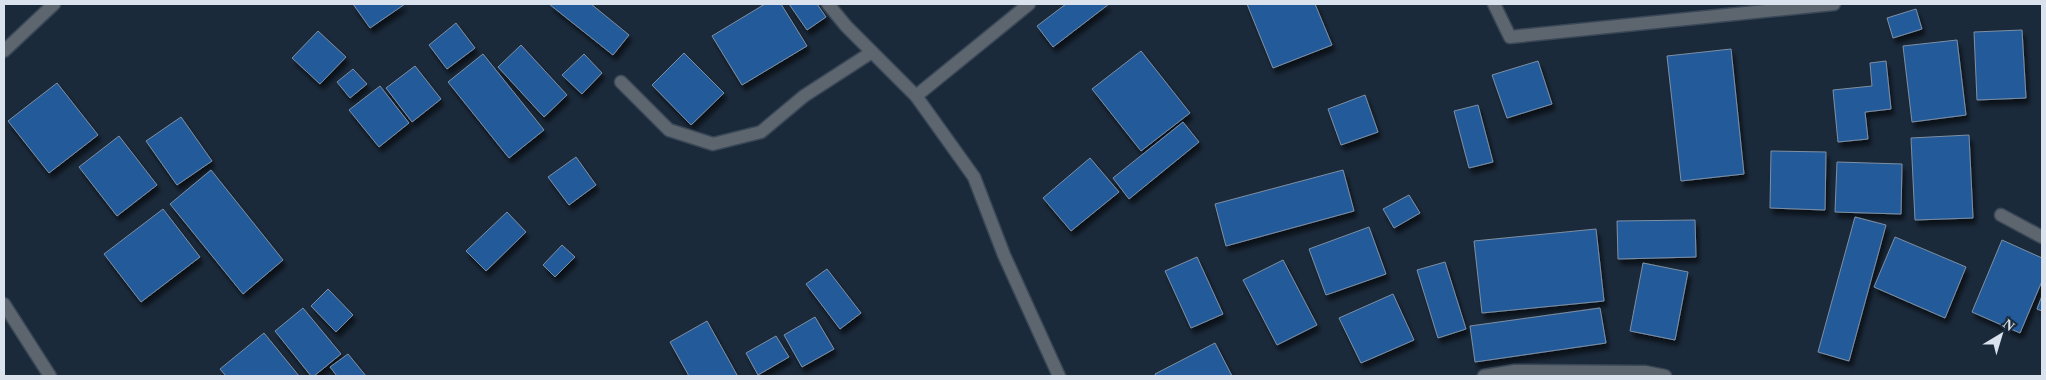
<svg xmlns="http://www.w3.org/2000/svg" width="2046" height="380" viewBox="0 0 2046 380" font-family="Georgia,serif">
  <defs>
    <filter id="shadow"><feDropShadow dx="3" dy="5.5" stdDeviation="2.5" flood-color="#0009"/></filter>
  </defs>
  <rect width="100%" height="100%" fill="#1b2a3b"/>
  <g fill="#205a9a" stroke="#7e8fa4" filter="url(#shadow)">
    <path d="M353 4H405L370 28Z"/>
    <path d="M549 4H591L629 35 613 55Z"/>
    <path d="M765 4H781L807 46 742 85 712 36Z"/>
    <path d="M789 4H817L826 17 807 30Z"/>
    <path d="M1066 4H1109L1053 47 1037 26Z"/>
    <path d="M1247 4H1315L1332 45 1273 68Z"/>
    <path d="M1916 9 1922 29 1893 38 1887 18Z"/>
    <path d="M456 23 475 48 447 69 429 45Z"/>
    <path d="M2022 30 2026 98 1977 100 1974 32Z"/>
    <path d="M318 31 346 57 320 84 292 58Z"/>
    <path d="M1957 40 1966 115 1912 122 1903 46Z"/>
    <path d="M521 45 567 95 544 117 498 67Z"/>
    <path d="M1731 49 1744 174 1681 181 1667 56Z"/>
    <path d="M1141 51 1190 113 1141 151 1092 89Z"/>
    <path d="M684 53 724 93 691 125 652 85Z"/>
    <path d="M483 54 544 130 509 158 448 82Z"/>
    <path d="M584 54 602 73 582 94 562 75Z"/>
    <path d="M1538 61 1552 104 1507 118 1492 75Z"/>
    <path d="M1886 61 1891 109 1865 112 1868 139 1838 142 1833 90 1872 86 1870 63Z"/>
    <path d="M415 66 441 99 412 122 386 88Z"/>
    <path d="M353 69 367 84 350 98 337 82Z"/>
    <path d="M57 83 98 135 49 173 8 121Z"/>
    <path d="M380 86 409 123 379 147 349 110Z"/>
    <path d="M1365 95 1378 132 1341 145 1328 109Z"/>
    <path d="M1478 105 1493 162 1469 168 1454 111Z"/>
    <path d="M181 117 212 161 177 185 146 141Z"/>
    <path d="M1183 122 1199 142 1129 199 1113 178Z"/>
    <path d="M1969 135 1973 218 1915 220 1911 138Z"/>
    <path d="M119 136 157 185 117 216 79 167Z"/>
    <path d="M1771 151 1826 152 1825 210 1770 208Z"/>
    <path d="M576 157 596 185 569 205 548 177Z"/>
    <path d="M1090 158 1119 192 1071 231 1043 198Z"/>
    <path d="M1837 162 1902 164 1901 214 1835 212Z"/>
    <path d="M211 170 283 260 243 294 170 204Z"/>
    <path d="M1343 170 1354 211 1226 246 1215 204Z"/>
    <path d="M1409 195 1420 213 1394 228 1383 209Z"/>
    <path d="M163 209 200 257 141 302 104 254Z"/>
    <path d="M507 212 526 232 486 271 466 251Z"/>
    <path d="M1855 217 1886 225 1849 361 1818 352Z"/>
    <path d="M1695 220 1696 257 1618 259 1617 221Z"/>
    <path d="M1369 227 1386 274 1326 295 1309 249Z"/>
    <path d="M1596 229 1604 301 1482 313 1474 241Z"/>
    <path d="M1895 237 1966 267 1945 318 1874 287Z"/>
    <path d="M2002 240 2042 258V281L2020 333 1972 312Z"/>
    <path d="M562 245 575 257 555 277 543 265Z"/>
    <path d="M1197 257 1223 314 1191 328 1165 271Z"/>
    <path d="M1283 260 1317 325 1277 345 1243 280Z"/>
    <path d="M1445 262 1466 329 1438 338 1417 270Z"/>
    <path d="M1643 263 1688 272 1675 340 1630 331Z"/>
    <path d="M827 269 861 313 840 329 806 284Z"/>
    <path d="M328 289 353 315 336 332 311 306Z"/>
    <path d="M1393 294 1414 340 1361 363 1339 318Z"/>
    <path d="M2042 296V311L2037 309Z"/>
    <path d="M303 308 341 354 314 376H311L275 331Z"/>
    <path d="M1600 308 1606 343 1475 362 1470 326Z"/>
    <path d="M815 317 834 349 802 367 784 335Z"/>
    <path d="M707 321 737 375 735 376H689L670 342Z"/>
    <path d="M264 333 299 376H226L220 369Z"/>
    <path d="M776 336 789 357 758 375 746 353Z"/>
    <path d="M1215 343 1232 376H1156L1155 374Z"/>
    <path d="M348 354 366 376H337L330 367Z"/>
  </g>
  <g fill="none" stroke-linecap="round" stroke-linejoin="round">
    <g stroke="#394757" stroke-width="15">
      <g id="street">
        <path d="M828 4 846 26 916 96"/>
        <path d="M1029 4 916 96 974 177 1004 255 1059 376"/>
        <path d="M1494 4 1510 37 1834 4"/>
        <path d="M4 51 54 4"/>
        <path d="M621 82 669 130 713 144 761 132 804 96 872 52"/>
        <path d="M2001 215 2042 237"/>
        <path d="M4 304 50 376"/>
        <path d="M1484 376 1515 371 1645 372 1665 376"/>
      </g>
    </g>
    <use href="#street" stroke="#5d656e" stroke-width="12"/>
  </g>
  <rect width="2046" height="380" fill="none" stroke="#d9e2ed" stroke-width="10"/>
  <g transform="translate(2001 335) rotate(38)" stroke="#1b2a3b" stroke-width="4" paint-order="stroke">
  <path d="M0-4L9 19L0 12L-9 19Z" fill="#d9e2ed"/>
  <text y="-8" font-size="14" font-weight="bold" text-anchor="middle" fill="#d9e2ed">N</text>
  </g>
</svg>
